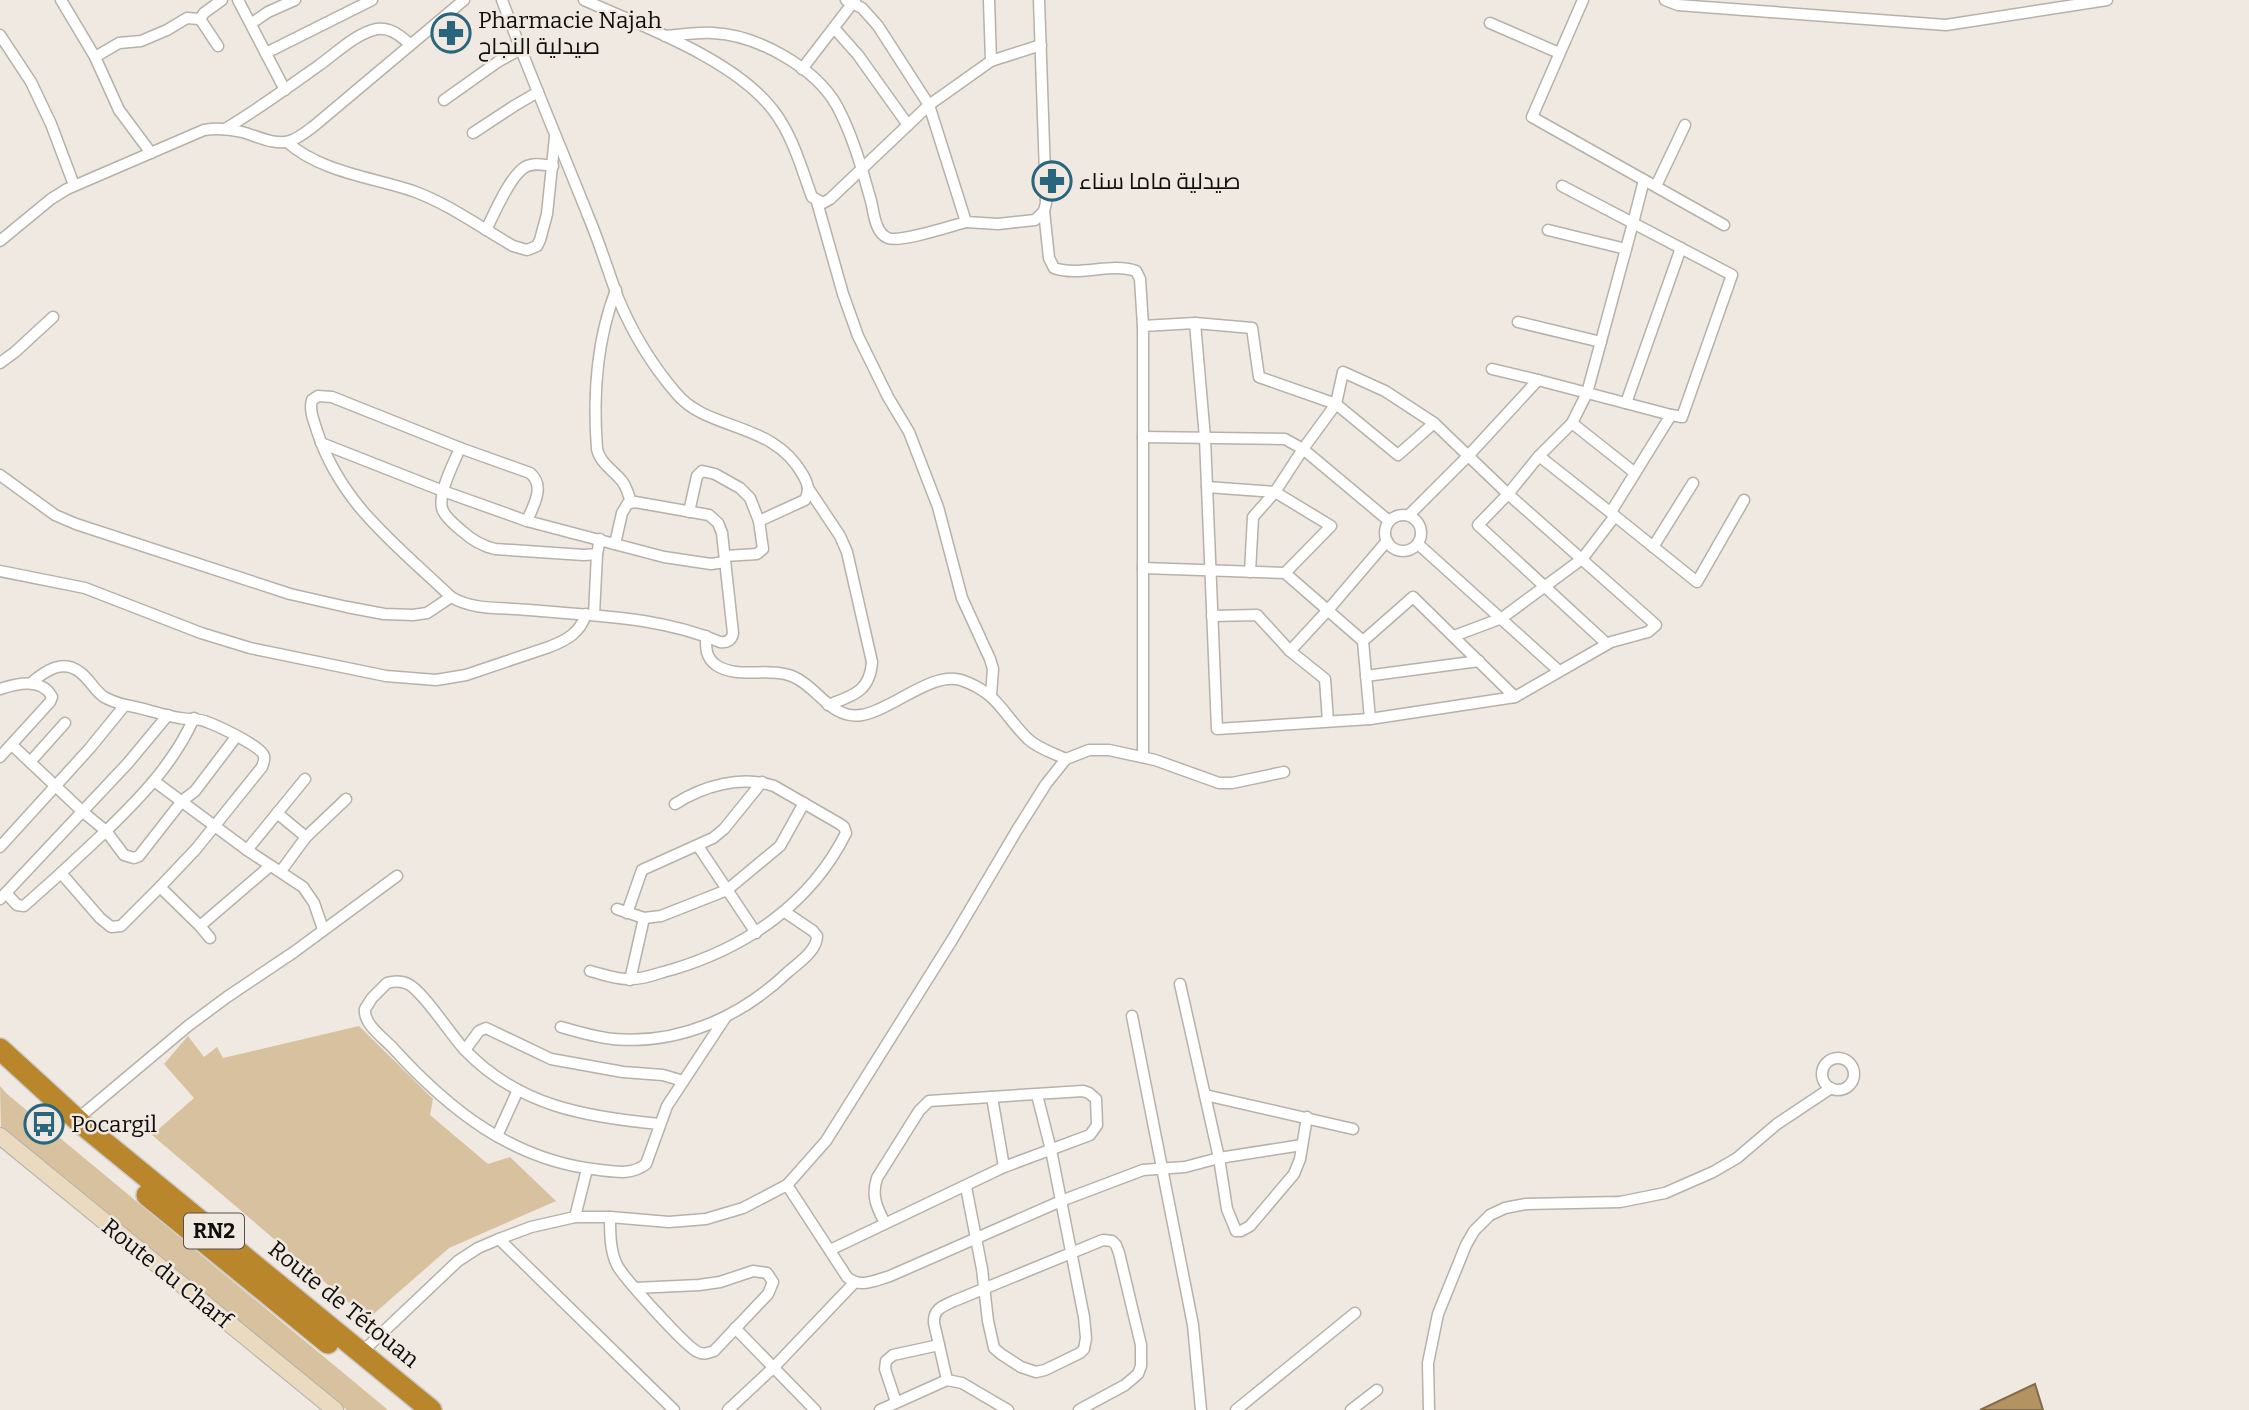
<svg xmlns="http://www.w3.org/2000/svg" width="2249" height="1410" viewBox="0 0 2249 1410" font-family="Bitter,Cairo,serif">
  <rect width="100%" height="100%" fill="#efe9e1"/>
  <g fill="#d8c19f">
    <path d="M359 1026 433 1099 430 1115 488 1164 510 1157 556 1201 449 1248 368 1319 152 1135 194 1098 164 1064 188 1036 204 1057 217 1047 223 1058Z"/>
    <path d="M0 1086 7 1094 388 1410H347L1 1129Z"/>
  </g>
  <path fill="#b39361" stroke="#826b48" stroke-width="2" d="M2035 1384 2043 1410H1980Z"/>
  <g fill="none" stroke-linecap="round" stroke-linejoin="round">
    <g stroke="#b6b1a9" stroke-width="13">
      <g id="street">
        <path d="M61 0 95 57 119 110 151 153"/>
        <path d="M238 0 285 90"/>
        <path d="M502 0C529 73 560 145 589 218 600 244 608 271 618 298 632 332 652 365 676 393 708 432 772 420 803 475 808 484 810 490 805 500L759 521"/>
        <path d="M584 0C642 26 734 59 773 110 793 136 801 167 812 197L823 203 830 199 929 105 991 61 1041 45"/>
        <path d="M846 0 862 8 878 26 929 105 966 222 998 224 1035 220 1044 211 1046 203 1039 0"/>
        <path d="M989 0 991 61"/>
        <path d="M1583 0 1532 117 1724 225"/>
        <path d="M1665 0 1678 5 1946 25 2107 0"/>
        <path d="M252 23 268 12 295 0"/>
        <path d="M1490 23 1559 53"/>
        <path d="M834 28 858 55 908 125"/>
        <path d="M0 35 31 82 51 124 74 185"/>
        <path d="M665 36C681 35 697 32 713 33 757 35 815 67 837 106 853 136 862 169 871 201 874 213 875 233 888 238 900 243 951 226 966 222"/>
        <path d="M218 46 200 19 204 13 222 0"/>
        <path d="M266 53 372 0"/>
        <path d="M95 57 119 43 141 41 167 30 187 18 200 19"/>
        <path d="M802 69 855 0"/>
        <path d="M444 100 499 61 521 49"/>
        <path d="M225 129C257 110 287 88 318 66 335 54 356 33 377 29 391 27 400 36 410 44"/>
        <path d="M473 133 514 106 538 92"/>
        <path d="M287 142C321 172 371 177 413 191 449 204 480 227 513 246L527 250 537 246 540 240 547 214 555 137"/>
        <path d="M1562 186 1633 223 1644 180"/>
        <path d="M1656 186 1685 125"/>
        <path d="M817 202 843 294 858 336 888 397 909 432 938 507 962 598 990 659 993 669 991 695"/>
        <path d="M1044 211 1049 258 1054 268C1081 277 1110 262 1136 271L1140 279 1143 326V757"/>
        <path d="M486 230C494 214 510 176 525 167 534 162 544 165 553 166"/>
        <path d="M1548 230 1626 249"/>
        <path d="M0 241 51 199 67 189 204 130C216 128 230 129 242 132 257 136 275 146 290 141 299 138 306 132 314 126L464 0"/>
        <path d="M616 290C597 339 593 397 597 449 600 463 613 470 622 481 627 488 629 495 631 503"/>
        <path d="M1518 322 1601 342"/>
        <path d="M1195 323 1252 328 1259 377 1336 404 1398 455 1434 423"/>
        <path d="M1143 326 1195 323 1205 438 1217 729 1370 719 1515 697 1611 642 1648 632 1656 625 1508 494 1434 423 1385 391 1343 372 1336 404 1303 449 1275 492 1253 517 1250 572"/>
        <path d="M0 363 15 352 53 317"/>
        <path d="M1492 369 1538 380"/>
        <path d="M1626 403 1681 248"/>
        <path d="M1572 423 1587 393 1633 223 1732 275 1682 417 1671 415"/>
        <path d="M1143 437 1285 439 1303 449 1389 521"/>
        <path d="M321 443 443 491 527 521 664 557 711 564 725 562"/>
        <path d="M460 448C454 463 436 496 443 511 447 519 455 525 462 531 472 540 481 546 495 549L584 555 597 554 600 539"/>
        <path d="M1539 456 1572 423 1635 473"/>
        <path d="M0 475 55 515 76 524 290 594 347 607 384 614 413 615 427 613 451 597"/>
        <path d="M1207 487 1275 492 1331 526 1285 573"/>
        <path d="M808 488 840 536 847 552 872 662C870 692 852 696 828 705"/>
        <path d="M689 512 697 476 702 471 715 474 740 488 750 498 759 521 763 549 757 554 725 556"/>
        <circle cx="1403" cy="533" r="18"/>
        <path d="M1409 515 1468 456 1538 380 1671 415 1611 512"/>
        <path d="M1615 516 1697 582 1744 500"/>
        <path d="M527 521C533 506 546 486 530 473L460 448 332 397 318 396 312 400C309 411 314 421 317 431 341 505 397 545 451 597 475 611 502 607 529 610 594 616 658 616 720 642 727 643 732 640 733 633L722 533 718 523 709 515 635 502 628 503 622 513 615 544"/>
        <path d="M1418 544 1559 671"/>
        <path d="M1653 547 1693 483"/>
        <path d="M1143 568 1285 573 1363 641 1370 719"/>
        <path d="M0 571 85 588 201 633 250 648 386 676 436 680 466 675 549 647C567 640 580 633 586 614"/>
        <path d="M594 615 597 554"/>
        <path d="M1212 616 1257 615 1290 651 1325 679 1328 721"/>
        <path d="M706 636C706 647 705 657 716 665 738 680 770 666 794 677 819 688 831 720 862 715 892 710 932 671 961 680 999 693 1003 715 1028 739 1039 749 1053 753 1066 759"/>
        <path d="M1454 636 1502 618 1582 559 1615 516 1539 456 1508 494 1478 525 1607 644"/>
        <path d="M1363 641 1413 597 1515 697"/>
        <path d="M1290 651 1328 610 1387 541"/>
        <path d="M1366 676 1479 661"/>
        <path d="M31 683C45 671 63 658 81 673 90 680 95 691 104 697 111 701 118 703 125 705"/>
        <path d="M0 689C16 684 42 677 52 697L50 702 0 757"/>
        <path d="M12 745 83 812 106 831C141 797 174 763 194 718"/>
        <path d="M30 762 65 723"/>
        <path d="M154 781 247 850 303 887 314 903 323 929"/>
        <path d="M277 813 306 837"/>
        <path d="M698 846 756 933"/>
        <path d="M0 847 90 748 125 705C144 708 161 715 180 718 189 720 198 718 207 722 218 726 261 746 264 756 265 760 263 764 262 767L196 849 160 887 200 926 210 938"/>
        <path d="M247 850 305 779"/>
        <path d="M281 871 306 837 346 799"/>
        <path d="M160 887 121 926 111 927 100 918 61 873 106 831 124 855 134 858 139 856 182 801 195 791 236 737"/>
        <path d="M6 893 17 905 24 906 61 873"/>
        <path d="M0 899 128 763 168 715"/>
        <path d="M617 909 644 918 661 916 727 890 780 846 804 803"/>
        <path d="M627 913 642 870 713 838 724 829 762 782"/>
        <path d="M200 926 270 866"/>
        <path d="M590 971C602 974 614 979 627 979 643 980 658 973 674 969 747 947 811 903 846 833L844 827 840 824 774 786C741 775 703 786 675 804"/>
        <path d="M630 980 644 918"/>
        <path d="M1180 984 1219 1158 1227 1209 1236 1231H1241L1250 1226 1294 1174 1300 1159 1307 1117"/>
        <path d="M1132 1016 1193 1325 1201 1410"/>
        <path d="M561 1027C578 1032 595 1037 613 1039 679 1045 741 1017 788 972 798 963 817 951 817 936L813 931 785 912"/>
        <path d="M465 1050 479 1031 486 1028 551 1059 623 1072 663 1075 683 1081"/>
        <circle cx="1838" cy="1074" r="16"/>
        <path d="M1205 1095 1353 1129"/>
        <path d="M992 1097 1004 1167"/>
        <path d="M76 1120 188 1026 227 997 294 952 397 876"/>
        <path d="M659 1124C586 1117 518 1106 464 1049 451 1035 422 990 408 984 402 981 394 981 387 983L372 998 365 1009C363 1023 382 1037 392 1047 449 1110 513 1161 600 1170 617 1172 632 1175 646 1164L667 1106 725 1018"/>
        <path d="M497 1136 518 1090"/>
        <path d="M787 1185 847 1277C860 1289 876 1280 890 1276L1061 1201 1143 1170 1185 1167 1219 1158 1302 1145"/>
        <path d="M966 1187 982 1269 988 1321 994 1348 1001 1354 1021 1367 1036 1372 1045 1370 1080 1353 1084 1349 1086 1338 1084 1317 1051 1150 1037 1095"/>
        <path d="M575 1217 587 1169"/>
        <path d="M610 1217C610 1233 610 1251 617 1265 623 1277 687 1348 698 1352 704 1355 708 1353 714 1351L768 1294 773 1282 767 1273 753 1271 720 1282 699 1285 635 1288"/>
        <path d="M499 1239 674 1410"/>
        <path d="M830 1250 1004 1167 1090 1135 1097 1125 1096 1099 1089 1093 1083 1091 929 1101 919 1111 877 1178C871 1196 877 1208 885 1223"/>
        <path d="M735 1328 815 1410"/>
        <path d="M362 1352 458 1261 478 1248 499 1239 531 1227 575 1217H610L669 1222 706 1219 743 1208 787 1185 826 1141 952 940 1017 830 1046 784 1066 759 1089 750H1109L1155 760 1219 783H1232L1284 772"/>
        <path d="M947 1380 934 1323C933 1309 943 1306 954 1301L1103 1240 1112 1241 1116 1245 1119 1253 1141 1345V1366L1138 1374 1125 1385 1079 1410"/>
        <path d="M896 1402 885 1369 886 1361 893 1355 939 1345"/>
        <path d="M728 1410 774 1367 854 1283"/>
        <path d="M880 1410 947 1380 962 1383 1008 1410"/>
        <path d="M1236 1410 1355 1313"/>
        <path d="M1351 1410 1377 1390"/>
        <path d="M1429 1410 1428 1363 1438 1314 1466 1245 1474 1231 1490 1215 1505 1208 1526 1204 1620 1202 1665 1193 1713 1172 1737 1158 1777 1124 1831 1088"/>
      </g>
    </g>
    <g stroke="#b6b1a9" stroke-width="18">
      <path id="secondary" d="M0 1136 335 1410"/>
    </g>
    <g stroke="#cbcaca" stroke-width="24">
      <g id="highway">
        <path d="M0 1049 83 1125 431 1410"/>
        <path d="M147 1195 328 1343"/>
      </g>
    </g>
    <use href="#street" stroke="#fff" stroke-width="10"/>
    <use href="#secondary" stroke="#eadbc0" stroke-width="16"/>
    <use href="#highway" stroke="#ba862c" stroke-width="21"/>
  </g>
  <defs>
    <g id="pharmacy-ring" transform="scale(2.0125)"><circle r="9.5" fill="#efe9e1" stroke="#29657c" stroke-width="1.5"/><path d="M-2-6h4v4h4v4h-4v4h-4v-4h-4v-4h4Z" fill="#29657c"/></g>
    <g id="bus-ring" transform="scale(2.0125)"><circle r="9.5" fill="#efe9e1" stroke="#29657c" stroke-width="1.5"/><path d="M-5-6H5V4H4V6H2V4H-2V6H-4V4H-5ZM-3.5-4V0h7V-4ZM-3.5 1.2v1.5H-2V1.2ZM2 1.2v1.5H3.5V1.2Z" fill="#29657c"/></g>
  </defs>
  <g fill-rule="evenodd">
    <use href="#pharmacy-ring" x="451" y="33"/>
    <use href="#pharmacy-ring" x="1052" y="181"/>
    <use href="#bus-ring" x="44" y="1124"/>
  </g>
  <g text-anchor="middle" stroke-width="5" stroke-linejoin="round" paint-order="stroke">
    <rect fill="#efe9e1" stroke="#54504c" stroke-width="2" x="184" y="1213.5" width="60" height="35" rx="5"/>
    <g font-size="21" font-weight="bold" fill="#110f0c">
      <text x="214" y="1238">RN2</text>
    </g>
    <g font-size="23" fill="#110f0c" stroke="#efe9e1" text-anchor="start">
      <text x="478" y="28">Pharmacie Najah<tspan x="478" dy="26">صيدلية النجاح</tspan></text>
      <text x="1079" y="189">صيدلية ماما سناء</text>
      <text x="71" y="1132">Pocargil</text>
    </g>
    <g font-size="23" fill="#110f0c" stroke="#efe9e1">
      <text transform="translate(167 1273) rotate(39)" y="8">Route du Charf</text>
      <text transform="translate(344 1304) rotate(39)" y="8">Route de Tétouan</text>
    </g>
  </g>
</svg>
